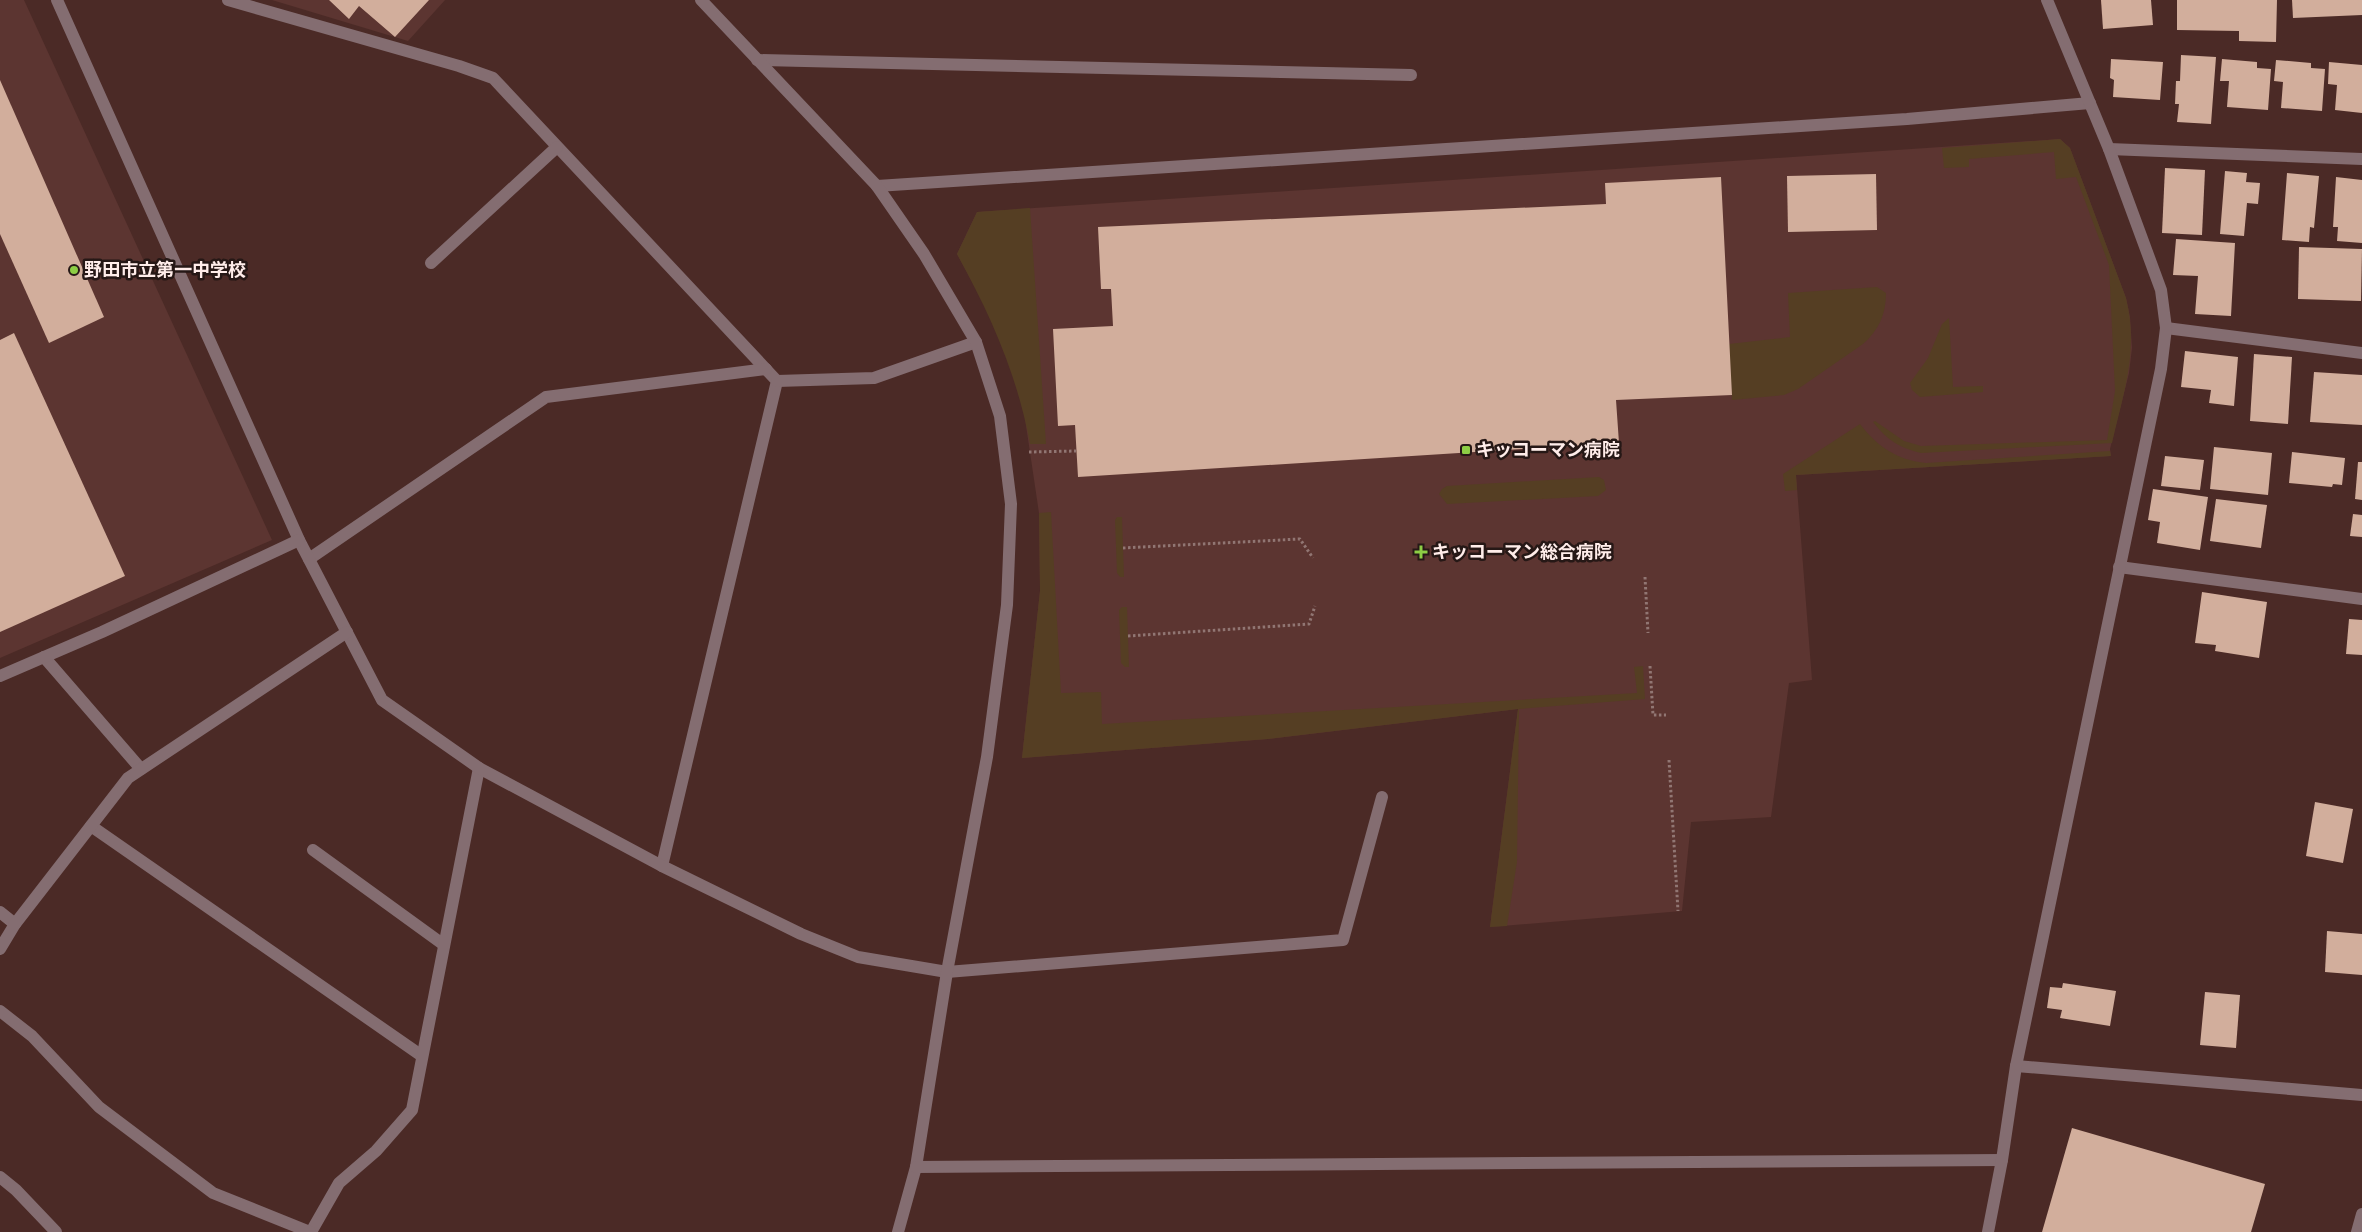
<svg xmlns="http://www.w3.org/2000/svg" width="2362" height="1232" viewBox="0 0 2362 1232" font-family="Bitter,'Noto Sans JP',serif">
  <rect width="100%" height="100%" fill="#4b2a26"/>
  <g fill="#5c3531">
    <path d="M0 0H24L272 540 0 658Z"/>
    <path d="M272 0H445L408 41Z"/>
    <path d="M2060 139 2070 148 2126 298 2130 317 2132 348 2129 373 2110 449 2111 456 1796 475 1812 680 1789 683 1771 817 1691 822 1682 911 1490 927 1518 709 1268 739 1022 758 1040 591 1039 513 1023 405 1008 360 987 309 957 254 977 212Z"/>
  </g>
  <g fill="#553e23">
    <path d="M2060 139 2070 148 2126 298C2139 351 2124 391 2112 443L1921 453C1900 448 1887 440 1873 422L1875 421 1904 441 1921 446 2107 440 2115 391 2109 265 2076 177 2056 179 2054 152 1969 159V167L1944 168 1942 148Z"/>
    <path d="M1030 208 1046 444H1030C1017 374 991 316 957 254L977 212Z"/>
    <path d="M1877 287 1886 293C1886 314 1879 330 1863 344L1798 389 1784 395 1732 400 1729 344 1790 337 1788 293Z"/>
    <path d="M1949 318 1953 387 1983 386V392L1920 397 1912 390 1910 383 1928 358 1942 324Z"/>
    <path d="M1860 424C1878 447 1897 460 1926 463L2110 451 2111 456 1796 475 1797 490 1785 491 1783 474Z"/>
    <path d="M1599 477 1604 480 1606 490 1598 496 1447 504 1439 494 1442 489 1447 486Z"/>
    <path d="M1051 512 1061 693 1101 692 1102 724 1637 693 1634 667 1643 666 1645 699 1519 709 1517 862 1507 926 1490 927 1518 709 1268 739 1022 758 1040 591 1039 513Z"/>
    <path d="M1117 517H1122L1124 577H1120L1117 573 1115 520Z"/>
    <path d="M1122 607H1127L1129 667H1125L1121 663 1119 610Z"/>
  </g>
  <g fill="#d2ae9c">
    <path d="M329 0H429L395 37 359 6 349 19Z"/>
    <path d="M2101 0H2151L2153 25 2103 29Z"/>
    <path d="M2177 0H2277L2276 42 2239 41V31L2177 30Z"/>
    <path d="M2292 0H2362V15L2293 18Z"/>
    <path d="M2181 55 2216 57 2211 124 2177 122 2179 104H2175L2176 81H2180Z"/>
    <path d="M2111 59 2163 62 2160 100 2113 97 2114 80 2110 78Z"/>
    <path d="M2222 59 2257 62V68L2271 69 2268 110 2227 107 2229 81H2220Z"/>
    <path d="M2276 60 2311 63V68L2325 69 2322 111 2281 108 2283 82 2274 81Z"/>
    <path d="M2329 62 2362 65V113L2335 110 2337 85 2328 84Z"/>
    <path d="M0 80 104 317 49 343 0 234Z"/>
    <path d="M2165 168 2205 170 2202 235 2162 233Z"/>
    <path d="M2225 171 2247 173 2246 182 2260 183 2258 204 2247 203 2244 236 2220 234Z"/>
    <path d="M2287 173 2319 176 2314 228 2310 227 2309 242 2282 240Z"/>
    <path d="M1876 174 1877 230 1788 232 1787 176Z"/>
    <path d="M1721 177 1732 395 1616 400 1619 443 1078 477 1075 425 1058 426 1053 329 1113 326 1111 289H1101L1098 227 1606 204 1605 183Z"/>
    <path d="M2336 177 2362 180V243L2337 241 2338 227H2333Z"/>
    <path d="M2176 239 2235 243 2231 316 2195 314 2198 276 2173 275Z"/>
    <path d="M2299 247 2362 249 2361 301 2298 299Z"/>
    <path d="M14 333 125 576 0 632V340Z"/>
    <path d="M2185 351 2238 357 2234 406 2209 403 2211 390 2181 387Z"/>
    <path d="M2254 354 2292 357 2288 424 2250 421Z"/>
    <path d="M2314 372 2362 375V425L2310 422Z"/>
    <path d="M2214 447 2272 453 2268 495 2210 489Z"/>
    <path d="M2292 452 2345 458 2342 485 2333 484 2332 487 2289 483Z"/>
    <path d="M2165 456 2204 460 2200 490 2161 486Z"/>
    <path d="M2358 462H2362V500L2355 499Z"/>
    <path d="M2153 489 2208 497 2200 550 2157 543 2160 522 2148 520Z"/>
    <path d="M2216 499 2267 505 2261 548 2210 541Z"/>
    <path d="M2353 514 2362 515V537L2350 536Z"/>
    <path d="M2202 592 2267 602 2259 658 2215 651 2216 645 2195 643Z"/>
    <path d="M2349 619 2362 620V655L2346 654Z"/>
    <path d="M2315 802 2353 809 2343 863 2306 856Z"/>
    <path d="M2327 931 2362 934V975L2325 972Z"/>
    <path d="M2063 983 2116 991 2110 1026 2060 1018 2062 1010 2047 1008 2050 987 2062 988Z"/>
    <path d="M2205 992 2240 995 2236 1048 2200 1045Z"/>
    <path d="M2072 1128 2265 1184 2251 1232H2042Z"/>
  </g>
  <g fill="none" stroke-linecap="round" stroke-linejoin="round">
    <g stroke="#917673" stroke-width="3" stroke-dasharray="2.5 2.5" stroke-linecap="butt">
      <path d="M1029 452 1076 451"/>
      <path d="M1123 548 1300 539 1313 558"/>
      <path d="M1645 577 1648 633"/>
      <path d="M1128 636 1309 624 1315 606"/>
      <path d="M1650 666 1653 715H1666"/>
      <path d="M1669 760 1678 911"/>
    </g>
    <g stroke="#846d71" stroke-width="12">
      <path d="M228 0 459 66 493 78 777 381 662 866"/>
      <path d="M757 60 1411 75"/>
      <path d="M877 186 1907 119 2090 103"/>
      <path d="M431 263 557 147"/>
      <path d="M777 381 874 378 976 342"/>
      <path d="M309 559 546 397 766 369"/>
      <path d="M2119 567 2362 599"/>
      <path d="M44 657 141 769"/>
      <path d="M91 826 422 1056"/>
      <path d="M313 850 444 945"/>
      <path d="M311 1232 339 1183 376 1151 412 1110 479 768"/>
      <path d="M2357 1232 2362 1214"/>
    </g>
    <g stroke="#846d71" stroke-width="12">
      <path d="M57 0 299 540 382 700 479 768 662 866 801 934 858 957 947 972 1343 940 1382 797"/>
      <path d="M701 0 877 186 924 254 976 342 1000 416 1011 504 1007 605 987 757 947 972 916 1167 898 1232"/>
      <path d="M2109 149 2362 159"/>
      <path d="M2166 328 2362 353"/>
      <path d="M0 676 102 632 299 540"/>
      <path d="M0 912 15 924"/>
      <path d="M0 949 15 924 128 778 347 632"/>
      <path d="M0 1011 32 1036 99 1107 213 1193 310 1232"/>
      <path d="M2016 1066 2362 1095"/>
      <path d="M916 1167 2002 1160"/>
      <path d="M0 1177 16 1190 56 1232"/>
      <path d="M1988 1232 2002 1160 2016 1066 2161 369 2166 328 2161 290 2109 149 2047 0"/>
    </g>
  </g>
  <g fill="#8dce45" stroke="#261816" stroke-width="2">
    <circle cx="74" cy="270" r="5"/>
    <rect x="1461" y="445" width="10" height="10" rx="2.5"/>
    <path d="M1418.5 544.5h5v5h5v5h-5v5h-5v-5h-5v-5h5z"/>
  </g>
  <g text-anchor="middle" stroke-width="5" stroke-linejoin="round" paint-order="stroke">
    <g font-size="18" font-weight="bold" fill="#ffedea" stroke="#261816" text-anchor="start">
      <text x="84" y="276">野田市立第一中学校</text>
      <text x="1476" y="456">キッコーマン病院</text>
      <text x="1432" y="558">キッコーマン総合病院</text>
    </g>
  </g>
</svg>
